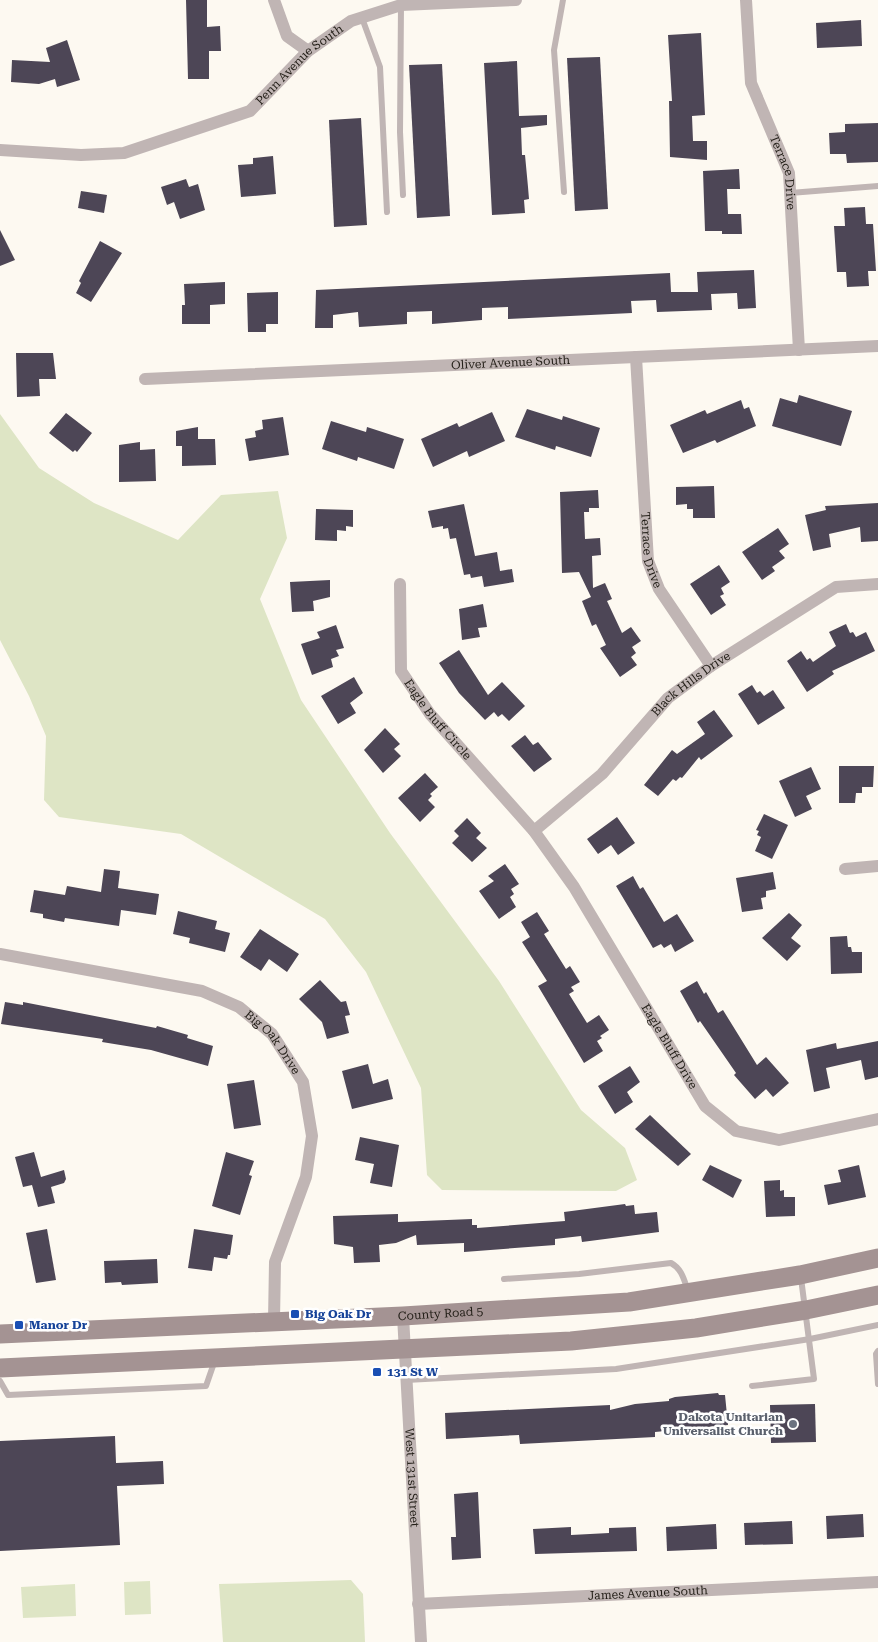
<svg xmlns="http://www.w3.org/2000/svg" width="878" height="1642" viewBox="0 0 878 1642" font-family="'Roboto Serif',serif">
  <rect width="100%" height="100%" fill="#fdf9f1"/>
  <g fill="#dee5c5">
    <path d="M0 414 39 468 94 503 178 540 221 495 278 491 287 538 260 599 301 700 390 833 499 981 581 1110 625 1148 637 1180 616 1191 442 1190 427 1175 421 1088 366 972 325 919 181 834 59 817 44 800 46 736 29 696 0 640Z"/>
    <path d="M351 1580 363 1594 365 1642H223L219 1584Z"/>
    <path d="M150 1581 151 1614 125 1615 124 1582Z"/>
    <path d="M75 1584 76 1616 23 1618 21 1587Z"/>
  </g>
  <g fill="#4d4656">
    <path d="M186 0H207V27L220 26 221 51H209V79H188Z"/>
    <path d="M861 20 862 46 817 48 816 23Z"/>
    <path d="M701 33 705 115 692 116 693 141H707V160L670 157 669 101H672L668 35Z"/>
    <path d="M67 40 80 80 57 87 55 79 39 84 11 82 12 60 50 62 46 48Z"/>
    <path d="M600 57 608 209 575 211 567 58Z"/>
    <path d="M517 61 519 116 547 115V125L521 128 522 155H525L528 187 529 199 524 200 525 213 492 215 484 63Z"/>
    <path d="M442 64 450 216 417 218 409 65Z"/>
    <path d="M361 118 367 225 334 227 329 120Z"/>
    <path d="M878 123V162L847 163 846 154H830L829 133 845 132V124Z"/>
    <path d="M273 156 276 194 241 197 238 165 253 164V158Z"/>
    <path d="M739 169 740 189H727L728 214H741L742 234H722V231H705L703 171Z"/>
    <path d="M186 179 189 187 198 184 205 210 180 219 174 202 167 205 161 187Z"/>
    <path d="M81 191 107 195 104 213 78 208Z"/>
    <path d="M865 207 866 224H873L876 271H868L869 286 847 287 846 272H837L834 226H845L844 208Z"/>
    <path d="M0 230 15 260 0 266Z"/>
    <path d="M100 241 122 253 91 302 76 293 81 283 79 281Z"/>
    <path d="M754 270 756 308 738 309 737 293 711 294 712 310 657 312 656 300 631 301 632 313 508 319V307L482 308V320L432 324V311L407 312V324L359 327 358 312 333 315V328H315L316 290 670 273 671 292H698L697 272Z"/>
    <path d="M225 282V304L210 305V324H182V305H185L184 284Z"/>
    <path d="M278 292V324H266V332H248L247 293Z"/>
    <path d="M16 353H53L56 379H39L40 396 17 397Z"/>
    <path d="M799 395 852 411 841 446 772 426 780 398 797 403Z"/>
    <path d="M741 400 744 409 749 407 756 426 717 443 715 440 683 453 670 425 705 410 707 414Z"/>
    <path d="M527 409 562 420 563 416 600 428 591 457 556 446 555 450 515 437Z"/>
    <path d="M492 412 505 441 469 457 467 451 433 467 421 439 457 423 459 427Z"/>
    <path d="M66 413 92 433 77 452 75 450 73 452 49 433Z"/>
    <path d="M283 417 289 455 249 461 245 439 256 437 255 431 263 429 262 420Z"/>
    <path d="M331 421 366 432 367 427 404 439 394 469 358 457 357 461 322 449Z"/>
    <path d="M198 427V439H215L216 465 182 466V446H176V431Z"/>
    <path d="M140 442V450L155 449 156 481 119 482V445Z"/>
    <path d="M714 486 715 518H693V509H687V504L676 505V487Z"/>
    <path d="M598 490 599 508H589V512H584L585 539 600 538 601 555 592 556 593 588 605 583 612 599 607 601 622 633 631 627 641 641 632 647 636 653 631 657 637 665 620 677 600 648 606 645 596 624 592 626 582 601 591 597 579 572 562 573 560 492Z"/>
    <path d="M878 503V541L861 542 860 527 829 534 831 547 813 551 805 515 826 510 825 506Z"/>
    <path d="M464 504 475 556 497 552 500 571 512 569 514 582 484 587 482 576 471 578 470 574 464 575 456 538 450 539 448 528 443 529V526L432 528 428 511Z"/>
    <path d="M316 509 353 510V527L346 526V531L337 530V541L315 540Z"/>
    <path d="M778 528 789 544 779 551 785 558 772 567 775 571 762 580 742 552Z"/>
    <path d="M719 565 730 582 721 588 724 594 720 596 726 605 711 615 690 584Z"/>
    <path d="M330 580V597L313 601 314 611 292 612 290 582Z"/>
    <path d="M483 604 487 627 478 628 480 637 462 640 459 609Z"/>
    <path d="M846 624 850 633 853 632 856 637 866 632 875 651 832 671 834 674 807 692 787 661 801 651 807 660 810 658 813 662 836 646 829 632Z"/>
    <path d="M336 625 344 648 336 650 339 656 331 659 333 667 312 675 301 644 320 638 317 632Z"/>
    <path d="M459 650 488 695 502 682 525 706 509 721 502 714 498 717 494 712 485 720 459 693 439 663Z"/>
    <path d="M354 677 363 693 350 703 356 713 338 724 321 696Z"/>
    <path d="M752 685 757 693 760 691 764 696 773 690 785 708 758 725 738 694Z"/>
    <path d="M714 710 733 736 701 760 699 757 682 778 680 777 676 781 673 779 658 796 644 785 672 750 677 754 705 734 697 722Z"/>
    <path d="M385 728 400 744 394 749 401 756 383 773 364 750Z"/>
    <path d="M525 735 533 745 538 742 552 759 534 772 511 746Z"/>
    <path d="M839 766H874L873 787H862V793H856L855 803H839Z"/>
    <path d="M811 767 821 789 806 796 812 809 795 817 779 781Z"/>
    <path d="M425 773 438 787 430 794 432 796 428 800 435 807 420 822 398 798Z"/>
    <path d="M764 814 788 825 772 859 755 851 761 837 757 835 759 831 756 830Z"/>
    <path d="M617 817 635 843 618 855 611 845 598 854 587 839Z"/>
    <path d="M467 818 481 833 476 838 487 848 472 862 452 843 459 836 454 831Z"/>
    <path d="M505 864 519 884 511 889 514 894 510 897 516 907 499 919 479 891 494 881 488 876Z"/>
    <path d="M104 869 120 871 118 888 159 894 156 915 121 910 119 926 65 918 64 922 43 918V914L30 912 34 890 65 895 67 886 101 892Z"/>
    <path d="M773 872 776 889 766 891V897L761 898 763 909 742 912 736 878Z"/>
    <path d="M633 876 640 889 643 887 664 922 677 914 694 941 675 952 671 944 664 948 661 944 653 948 616 886Z"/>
    <path d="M178 911 217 921 215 929 230 933 225 952 189 943 190 938 173 934Z"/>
    <path d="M537 912 549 931 544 934 566 969 570 966 580 982 571 987 574 991 569 994 587 1023 599 1015 609 1030 600 1036 602 1038 597 1041 603 1051 584 1063 538 986 547 981 522 942 530 937 521 922Z"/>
    <path d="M789 913 802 925 791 938 801 946 787 961 762 938Z"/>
    <path d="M260 929 299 954 287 972 269 959 261 971 240 957Z"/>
    <path d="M847 936 848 947H851L852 952H862V973L831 974 830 937Z"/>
    <path d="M320 980 341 1002 346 1001 350 1015 345 1016 349 1033 327 1039 322 1022 299 999Z"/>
    <path d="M697 981 704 994 706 992 718 1013 723 1010 757 1065 766 1057 789 1083 773 1097 766 1089 755 1099 734 1075 736 1073 700 1021 698 1023 680 991Z"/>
    <path d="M5 1002 23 1005V1002L156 1028 157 1026 188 1035 187 1038 213 1046 208 1066 151 1050 102 1042 103 1039 1 1024Z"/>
    <path d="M878 1041V1077L865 1080 861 1060 826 1068 830 1088 814 1092 806 1050 836 1043 837 1049Z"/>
    <path d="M368 1064 373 1084 388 1079 393 1099 352 1109 342 1071Z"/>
    <path d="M630 1066 640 1082 627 1092 633 1102 615 1114 598 1086Z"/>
    <path d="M254 1080 261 1125 234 1129 227 1084Z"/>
    <path d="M650 1115 691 1154 678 1166 635 1129Z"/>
    <path d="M360 1137 399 1145 392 1187 370 1183 374 1164 355 1160Z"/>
    <path d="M34 1152 41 1177 64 1170 66 1179 64 1183 51 1187 55 1203 38 1207 32 1185 23 1187 15 1157Z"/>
    <path d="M226 1152 254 1161 249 1175 252 1176 240 1215 212 1206Z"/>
    <path d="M710 1165 742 1180 733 1198 702 1180Z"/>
    <path d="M859 1165 866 1197 828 1205 824 1185 841 1182 838 1170Z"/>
    <path d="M780 1180V1191L784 1190V1197H795V1216L766 1217 764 1181Z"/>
    <path d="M625 1204 626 1206 634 1205 635 1214 657 1212 659 1232 582 1242 581 1236 555 1239V1245L464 1252V1243L417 1245 416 1235 396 1243 379 1245 380 1262 354 1263 353 1247 334 1244 333 1216 398 1214V1222L472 1219V1225H477V1228L565 1221 564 1212Z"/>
    <path d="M47 1229 56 1280 36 1283 26 1233Z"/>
    <path d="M194 1229 233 1235 230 1255H228L227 1259 214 1257 212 1271 188 1268Z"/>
    <path d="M157 1259 158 1283 122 1285 121 1282 105 1283 104 1261Z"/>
    <path d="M718 1393 719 1395H725L728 1425 655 1432V1437L520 1444 519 1435 446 1439 445 1413 610 1405V1410L635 1404 669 1401V1399L675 1397Z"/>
    <path d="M815 1404 816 1442 771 1443 770 1405Z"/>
    <path d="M115 1436 116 1463 163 1461 164 1484 117 1486 120 1545 0 1551V1441Z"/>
    <path d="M478 1492 481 1558 452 1560 451 1537H456L454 1494Z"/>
    <path d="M863 1514 864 1537 827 1539 826 1516Z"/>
    <path d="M792 1521 793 1544 745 1545 744 1523Z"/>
    <path d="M716 1524 717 1549 667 1551 666 1527Z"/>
    <path d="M571 1527V1535L609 1533V1528L636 1527 637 1551 535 1554 533 1529Z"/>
  </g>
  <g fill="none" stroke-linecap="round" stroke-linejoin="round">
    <g stroke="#c0b5b4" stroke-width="6">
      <path d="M563 0 554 50 564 192"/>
      <path d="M401 5 400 132 403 195"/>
      <path d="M362 18 380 67 387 212"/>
      <path d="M790 193 878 186"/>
      <path d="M504 1279 579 1274 671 1263C682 1269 684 1280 688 1291"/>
      <path d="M878 1351 876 1354 878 1384"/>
      <path d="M406 1380 616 1369 810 1339 878 1325"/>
      <path d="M0 1381 8 1395 206 1386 215 1360"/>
      <path d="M752 1386 814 1379 801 1278"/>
    </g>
    <g stroke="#c0b5b4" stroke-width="12">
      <path d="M274 0 287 36 308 51"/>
      <path id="s1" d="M746 0 751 83 789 173 799 350"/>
      <path id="s2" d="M0 150 81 155 124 153 250 111 308 51 351 21 401 5 516 0"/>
      <path id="s3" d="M636 357 648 561 659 589 711 666"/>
      <path id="s4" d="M145 379 878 346"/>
      <path id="s5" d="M400 584 401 671 430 714 534 831 574 887 705 1106 736 1131 779 1140 878 1119"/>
      <path id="s6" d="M534 831 602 774 668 698 711 666 836 587 878 584"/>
      <path d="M845 869 878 866"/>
      <path id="s7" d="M0 954 202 991 239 1007 272 1034 303 1082 312 1136 306 1177 275 1262 274 1321"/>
      <path id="s8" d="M403 1316 421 1642"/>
      <path id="s9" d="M418 1604 878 1582"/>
    </g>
    <g stroke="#a49393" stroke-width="19">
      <path id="s10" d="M0 1334 403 1316 629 1302 800 1275 878 1258"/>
      <path d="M0 1368 571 1341 696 1328 806 1310 878 1295"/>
    </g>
  </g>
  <g fill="#1a4fb4" stroke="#fff" stroke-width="2">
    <rect x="290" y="1309" width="10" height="10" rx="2.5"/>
    <rect x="14" y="1320" width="10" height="10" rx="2.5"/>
    <rect x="372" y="1367" width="10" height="10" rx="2.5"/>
  </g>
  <circle fill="#6b7280" stroke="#fff" stroke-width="2" cx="793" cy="1424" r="5"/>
  <g text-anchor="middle" stroke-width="5" stroke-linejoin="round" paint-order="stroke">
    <g font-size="12" fill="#221e17" stroke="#fff">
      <text dy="4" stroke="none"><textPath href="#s2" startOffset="325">Penn Avenue South</textPath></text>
      <text dy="4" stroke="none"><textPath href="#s1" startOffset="179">Terrace Drive</textPath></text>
      <text dy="4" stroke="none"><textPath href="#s4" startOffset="366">Oliver Avenue South</textPath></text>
      <text dy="4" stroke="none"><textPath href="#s3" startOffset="194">Terrace Drive</textPath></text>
      <text dy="4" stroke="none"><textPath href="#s6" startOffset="216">Black Hills Drive</textPath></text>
      <text dy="4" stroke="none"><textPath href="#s5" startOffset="148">Eagle Bluff Circle</textPath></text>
      <text dy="4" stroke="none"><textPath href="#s7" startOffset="295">Big Oak Drive</textPath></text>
      <text dy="4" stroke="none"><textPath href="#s5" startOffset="550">Eagle Bluff Drive</textPath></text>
      <text dy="4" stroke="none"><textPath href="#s10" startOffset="441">County Road 5</textPath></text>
      <text dy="4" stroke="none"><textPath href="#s8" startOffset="162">West 131st Street</textPath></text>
      <text dy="4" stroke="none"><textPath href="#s9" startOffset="230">James Avenue South</textPath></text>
    </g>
    <g font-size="12" font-weight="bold" fill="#164399" stroke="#fff" text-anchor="start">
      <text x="305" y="1318">Big Oak Dr</text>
      <text x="29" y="1329">Manor Dr</text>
      <text x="387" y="1376">131 St W</text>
    </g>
    <g font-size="12" font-weight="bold" fill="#5b616d" stroke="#fff" text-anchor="end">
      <text x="783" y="1421">Dakota Unitarian<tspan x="783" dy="14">Universalist Church</tspan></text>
    </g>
  </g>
</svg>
